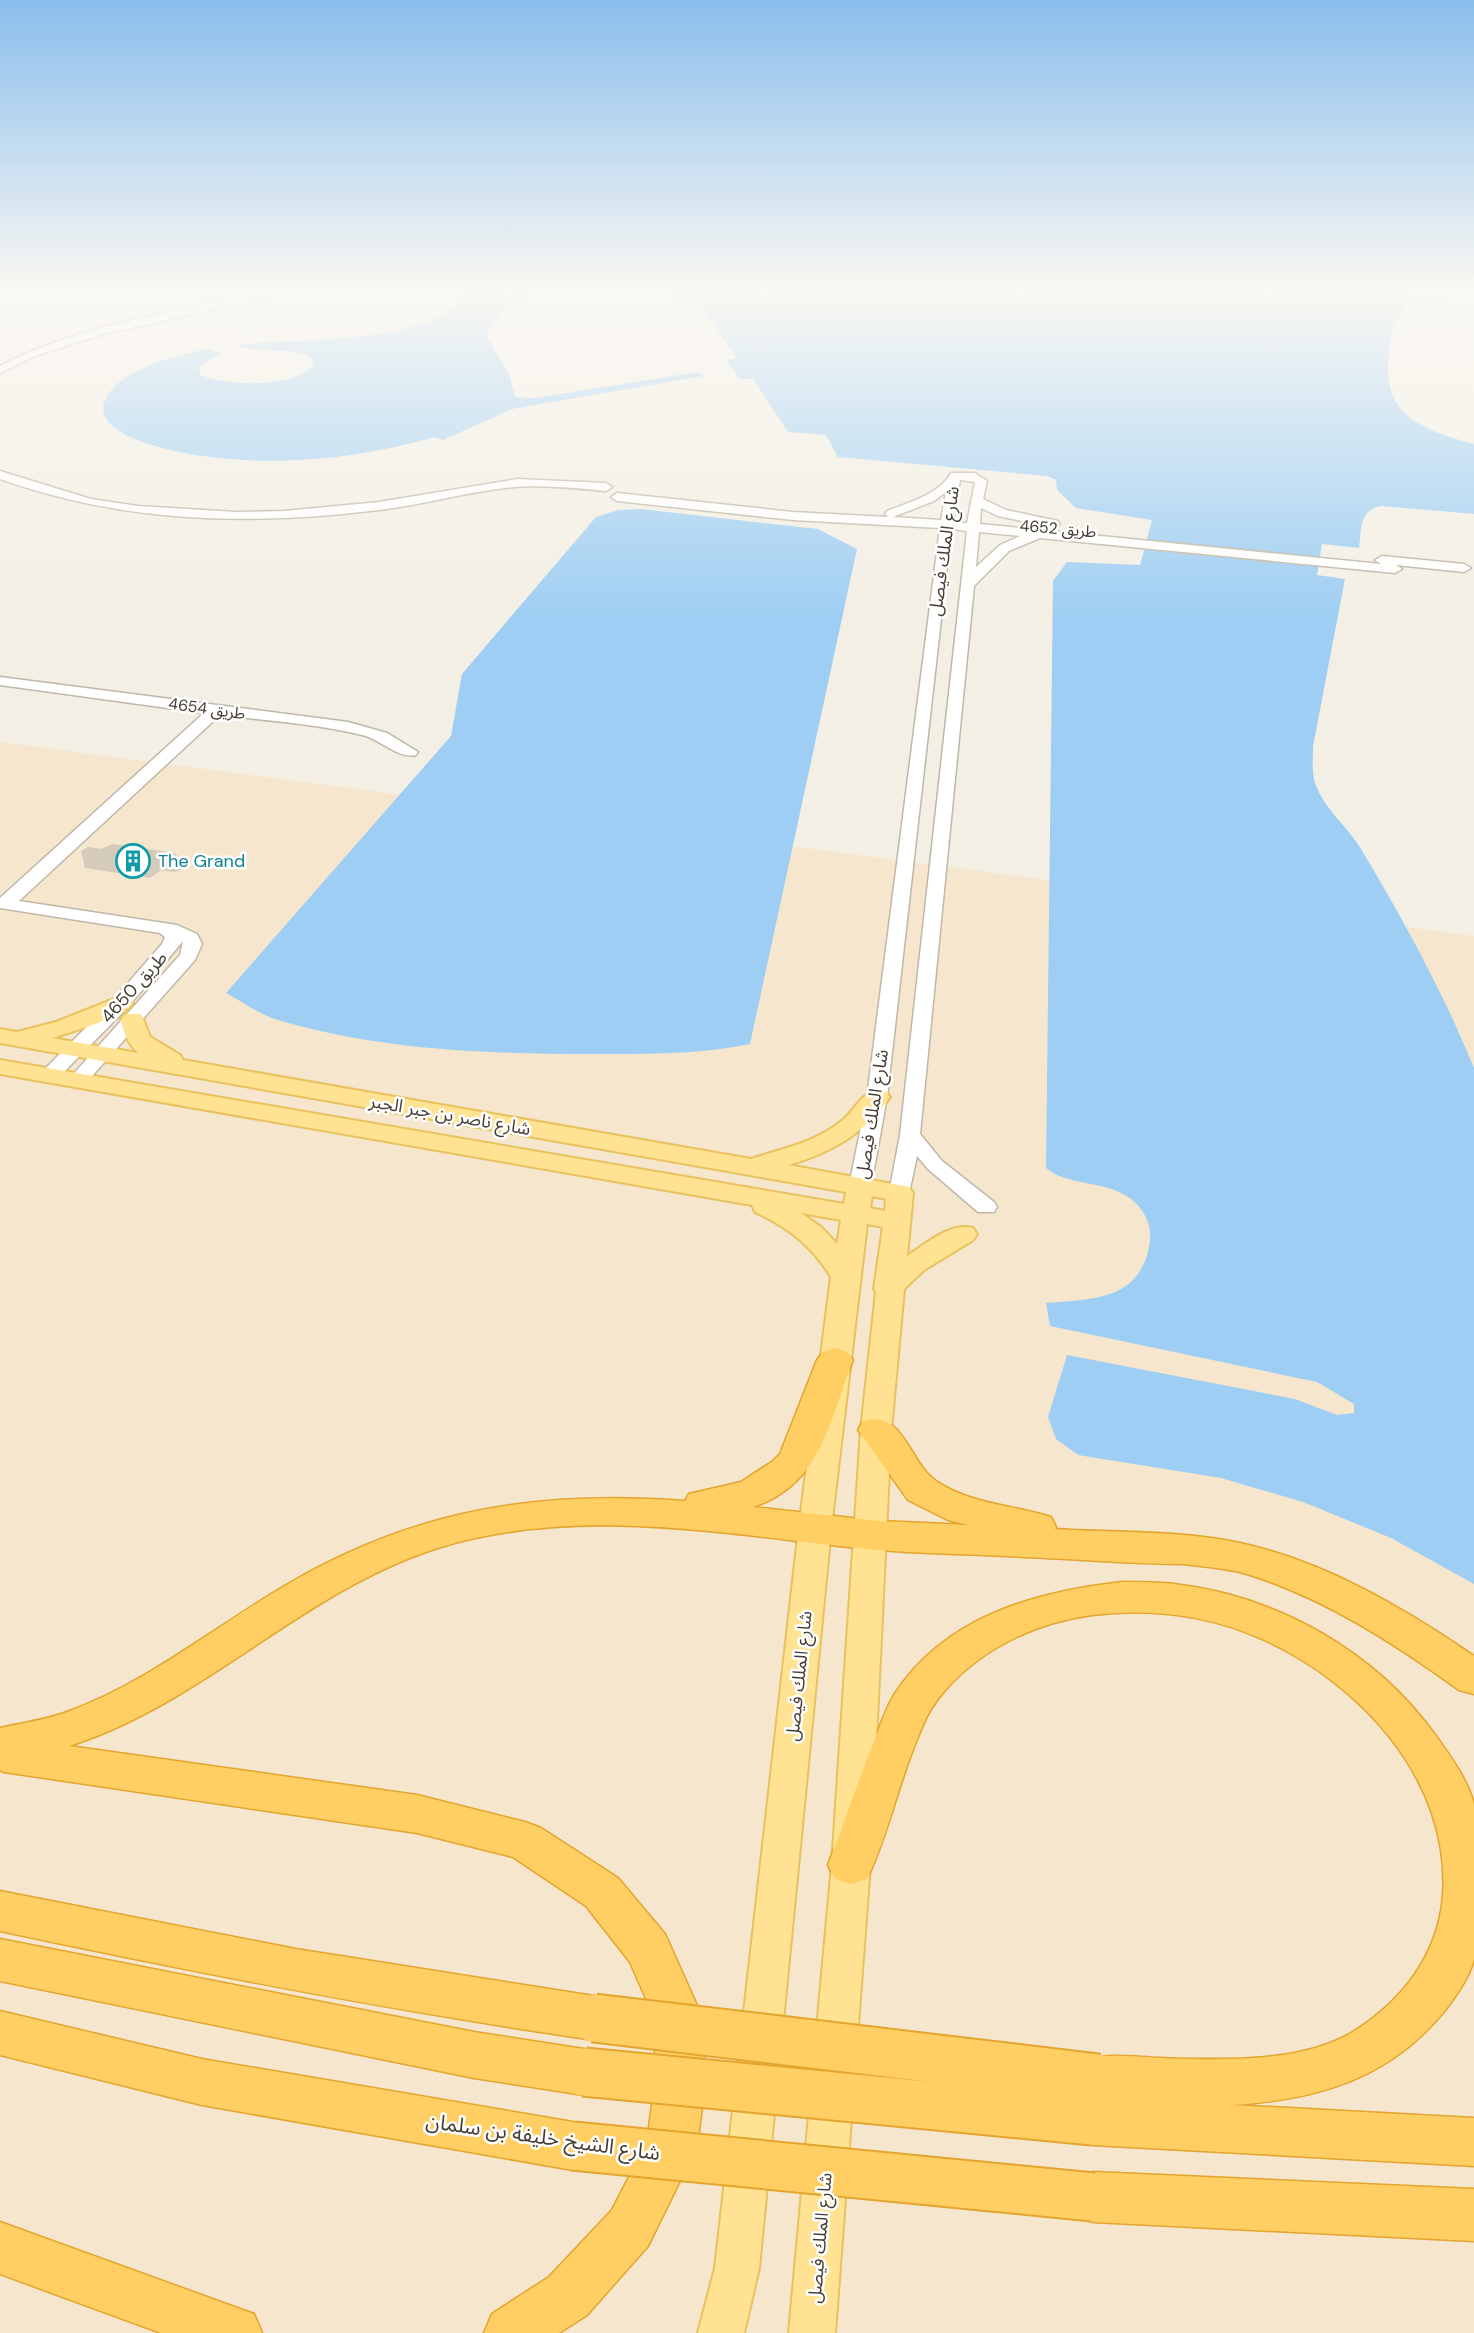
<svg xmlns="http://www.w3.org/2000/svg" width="1474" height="2333" viewBox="0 0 1474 2333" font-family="'DM Sans','Noto Sans Arabic',sans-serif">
  <rect width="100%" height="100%" fill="#f3efe5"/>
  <path fill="#f6e6ce" d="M0 742 1474 936V2333H0Z"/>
  <g fill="#9ecef3">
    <path d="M462 292H545C521 300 500 308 488 331V339L509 374 515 397 535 398 698 372 703 376 512 409 443 440 435 437C361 458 280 467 203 456 180 453 78 435 109 393 130 365 178 356 209 348L220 354 199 366 200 375C226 386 296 389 314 364L312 358C286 345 252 354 237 345 293 338 427 345 462 299Z"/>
    <path d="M657 292H1408L1413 294C1408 305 1397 315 1394 327 1375 405 1402 425 1474 444V514L1382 506C1359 509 1362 528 1359 548L1322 544 1317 575 1345 579 1313 746C1313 759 1311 775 1317 788 1327 812 1348 827 1361 849 1403 919 1443 992 1474 1068V1584L1391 1538 1303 1502 1221 1478 1078 1455 1056 1439 1048 1417 1067 1355 1295 1399 1337 1415 1354 1413V1404L1317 1382 1050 1326 1046 1303C1095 1299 1142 1300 1150 1241 1152 1225 1144 1209 1131 1199 1104 1179 1069 1187 1046 1168L1053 581 1067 562 1140 565 1152 520 1076 508 1057 490 1056 480 1047 476 838 457 826 435 788 432 753 379H740L726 360 737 358 711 321 696 307 698 305Z"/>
    <path d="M641 509 818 529 857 549 750 1044C698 1055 643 1054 590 1054 486 1054 379 1050 278 1020 260 1015 243 1002 226 993L451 736 462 674 596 517 618 510Z"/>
  </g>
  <path fill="#d5cbba" d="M113 844 175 853 184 869 174 872 161 870 150 878 85 868 81 851 88 847 101 849Z"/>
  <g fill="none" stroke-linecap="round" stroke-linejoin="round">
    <g stroke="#bfb7a7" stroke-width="3">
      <g id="minor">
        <path d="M1417 292H1433L1474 301V307L1417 296Z"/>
        <path d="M264 293 267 294V298L103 334 35 356 0 373V366C81 324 175 312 264 293Z"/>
        <path d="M0 471 91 499 138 506 236 512 284 511 379 502 517 479 606 483 612 487 606 491C573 488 538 484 505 488 463 493 421 505 379 510 250 526 123 523 0 479Z"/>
        <path d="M951 473H975L987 481 983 499 1006 510 1058 521 1060 524 1054 528 998 516 981 508 980 524 1381 564 1375 560 1382 556 1464 564 1471 568 1464 572 1396 565 1402 569 1395 573 1040 538 1009 551 974 586 920 1134 942 1161 994 1202 997 1207 994 1212H978L928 1169 917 1156 908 1198H892L889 1193 900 1135 967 531 952 529 948 557 887 1097 871 1186 868 1191H852L849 1186 867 1097 940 528 793 520 617 501 611 497 617 493 793 512 888 517 885 514 887 511C907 503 940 494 951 473ZM960 480 975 482 967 523 953 522ZM946 492 941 520 893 517 934 501ZM979 532 1020 536 1000 545 976 567Z"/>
        <path d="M0 677 348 722 387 733 418 752 416 755C400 759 381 741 366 736 319 724 268 721 220 715L19 901 177 925 197 934 202 944 195 960 85 1084H71L68 1080 180 955 183 941 128 1007 56 1080H42L39 1076 42 1072 114 999 162 944 165 937 160 933 0 908V898L204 713 0 685Z"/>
      </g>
    </g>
    <g stroke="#e8c25e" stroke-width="4">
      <path id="major" d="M121 996 129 998 133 1003 129 1008 96 1024 52 1038 138 1053C128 1043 123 1033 121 1019L125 1014H141L150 1037 180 1055 183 1060 751 1159C784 1148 815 1143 843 1120 858 1107 864 1086 886 1092L890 1097C864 1134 831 1153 788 1165L909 1187 913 1193 907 1256C926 1244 950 1222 973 1228L977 1234 973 1240 924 1270 904 1289 891 1430 870 1865 835 2333H789L832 1865 861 1430 876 1292 874 1289 883 1227 867 1224 831 1528 759 2268 744 2333H698L715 2268 799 1528 831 1277C812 1246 788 1227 755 1212L752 1205 0 1074V1060L844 1204 846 1192 0 1043V1029L17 1032 56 1022ZM872 1196 886 1199 885 1211 870 1208ZM801 1213 841 1220 837 1244 822 1228Z"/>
    </g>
    <g stroke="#e3a52e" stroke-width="3">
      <g id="highway">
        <path d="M835 1348 847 1352 853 1360C829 1421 822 1484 753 1507L879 1521 968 1525 948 1520 908 1500 858 1430 863 1421C904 1409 909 1463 936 1481 970 1504 1013 1505 1051 1517L1056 1527 1055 1529C1117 1533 1179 1530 1240 1543 1324 1561 1404 1608 1474 1656V1694L1459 1690C1394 1643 1324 1598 1247 1574 1227 1568 1205 1567 1184 1564 1131 1564 1078 1559 1025 1557 976 1554 927 1554 878 1550 733 1536 584 1504 441 1547 304 1589 205 1703 69 1746L417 1795 525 1822 541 1828 618 1878 665 1934 703 2019 705 2083 697 2146 648 2246 587 2315 559 2333H484L492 2314 549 2277 612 2210 647 2142 655 2083V2019L630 1962 586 1906 513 1857 417 1833 4 1772 0 1770V1728C23 1723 45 1720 67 1712 145 1684 212 1629 283 1587 412 1510 536 1490 685 1501L689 1494 741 1482 773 1461 780 1454 817 1360 823 1352Z"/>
        <path d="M1122 1582C1139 1582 1157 1582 1174 1584 1278 1596 1376 1652 1436 1736 1449 1754 1471 1785 1474 1806 1474 1834 1474 1866 1474 1895 1474 1915 1474 1940 1474 1959 1470 1976 1456 1996 1446 2009 1390 2079 1317 2100 1231 2105L1474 2118V2166L1093 2145 1075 2138 1068 2121 1075 2104 1090 2098 1081 2094 1073 2078 1081 2062C1106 2052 1132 2057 1159 2058 1219 2060 1304 2064 1356 2030 1404 1999 1438 1954 1443 1896 1451 1781 1361 1683 1262 1639 1209 1615 1150 1608 1092 1615 1033 1623 975 1651 938 1699 926 1714 921 1730 914 1747 897 1790 887 1837 867 1879L851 1884 835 1879 828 1865C844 1823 858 1781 875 1739 881 1724 886 1708 894 1695 945 1616 1035 1592 1122 1582Z"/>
        <path d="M0 1891 296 1949 594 1996 611 2002 618 2018 611 2034 594 2040C395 2011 197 1973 0 1931Z"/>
        <path d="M0 1939 474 2032 584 2049 601 2056 609 2072 601 2088 584 2095 474 2078 0 1981Z"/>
        <path d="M0 2011 202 2059 573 2122 591 2129 598 2146 591 2163 573 2170 202 2105 0 2055Z"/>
        <path d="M1093 2172 1474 2189V2241L1093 2222 1075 2215 1067 2197 1075 2179Z"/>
        <path d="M0 2222 254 2314 262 2333H161L0 2274Z"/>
      </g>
    </g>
    <use href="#minor" fill="#fff" fill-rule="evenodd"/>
    <use href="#major" fill="#ffe292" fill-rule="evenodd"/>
    <use href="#highway" fill="#ffcf64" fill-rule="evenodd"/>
    <g stroke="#e3a52e" stroke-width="51" stroke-linecap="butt">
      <g id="highway-bridge">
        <path d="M594 2018 1098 2078"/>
        <path d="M584 2072 1093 2121"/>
        <path d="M573 2146 1093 2197"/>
      </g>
    </g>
    <use href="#highway-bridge" stroke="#ffcf64" stroke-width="47"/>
  </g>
  <linearGradient id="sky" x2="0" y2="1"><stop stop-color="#8abeec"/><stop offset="0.47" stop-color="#faf8f3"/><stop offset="1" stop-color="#faf8f3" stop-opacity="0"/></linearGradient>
  <rect width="1474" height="618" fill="url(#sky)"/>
  <defs>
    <g id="building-ring" transform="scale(1.75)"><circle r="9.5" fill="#fff" stroke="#0f9aa8" stroke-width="1.5"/><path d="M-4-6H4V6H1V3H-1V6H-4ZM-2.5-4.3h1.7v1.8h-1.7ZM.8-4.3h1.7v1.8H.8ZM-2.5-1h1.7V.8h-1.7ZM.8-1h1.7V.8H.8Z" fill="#0f9aa8"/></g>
  </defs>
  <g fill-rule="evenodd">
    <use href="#building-ring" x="133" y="861"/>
  </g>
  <g text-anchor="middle" stroke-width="5" stroke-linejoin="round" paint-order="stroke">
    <g font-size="16" fill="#463f34" stroke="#fff">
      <text transform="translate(1058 528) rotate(5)" y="6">طريق 4652</text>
      <text transform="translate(207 708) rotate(8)" y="6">طريق 4654</text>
    </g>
    <g font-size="18" fill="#463f34" stroke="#fff">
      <text transform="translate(944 551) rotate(-82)" y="6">شارع الملك فيصل</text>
      <text transform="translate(134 987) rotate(-48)" y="6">طريق 4650</text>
      <text transform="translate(872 1114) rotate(-81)" y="6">شارع الملك فيصل</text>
      <text transform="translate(450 1115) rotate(10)" y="6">شارع ناصر بن جبر الجبر</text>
      <text transform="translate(799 1676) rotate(-84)" y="6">شارع الملك فيصل</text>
      <text transform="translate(820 2238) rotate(-85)" y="6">شارع الملك فيصل</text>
    </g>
    <g font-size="18" fill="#0d838f" stroke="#fff" text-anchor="start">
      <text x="158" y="867">The Grand</text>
    </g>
    <g font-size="21" fill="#463f34" stroke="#fff">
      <text transform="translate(543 2137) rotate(8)" y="7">شارع الشيخ خليفة بن سلمان</text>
    </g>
  </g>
</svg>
